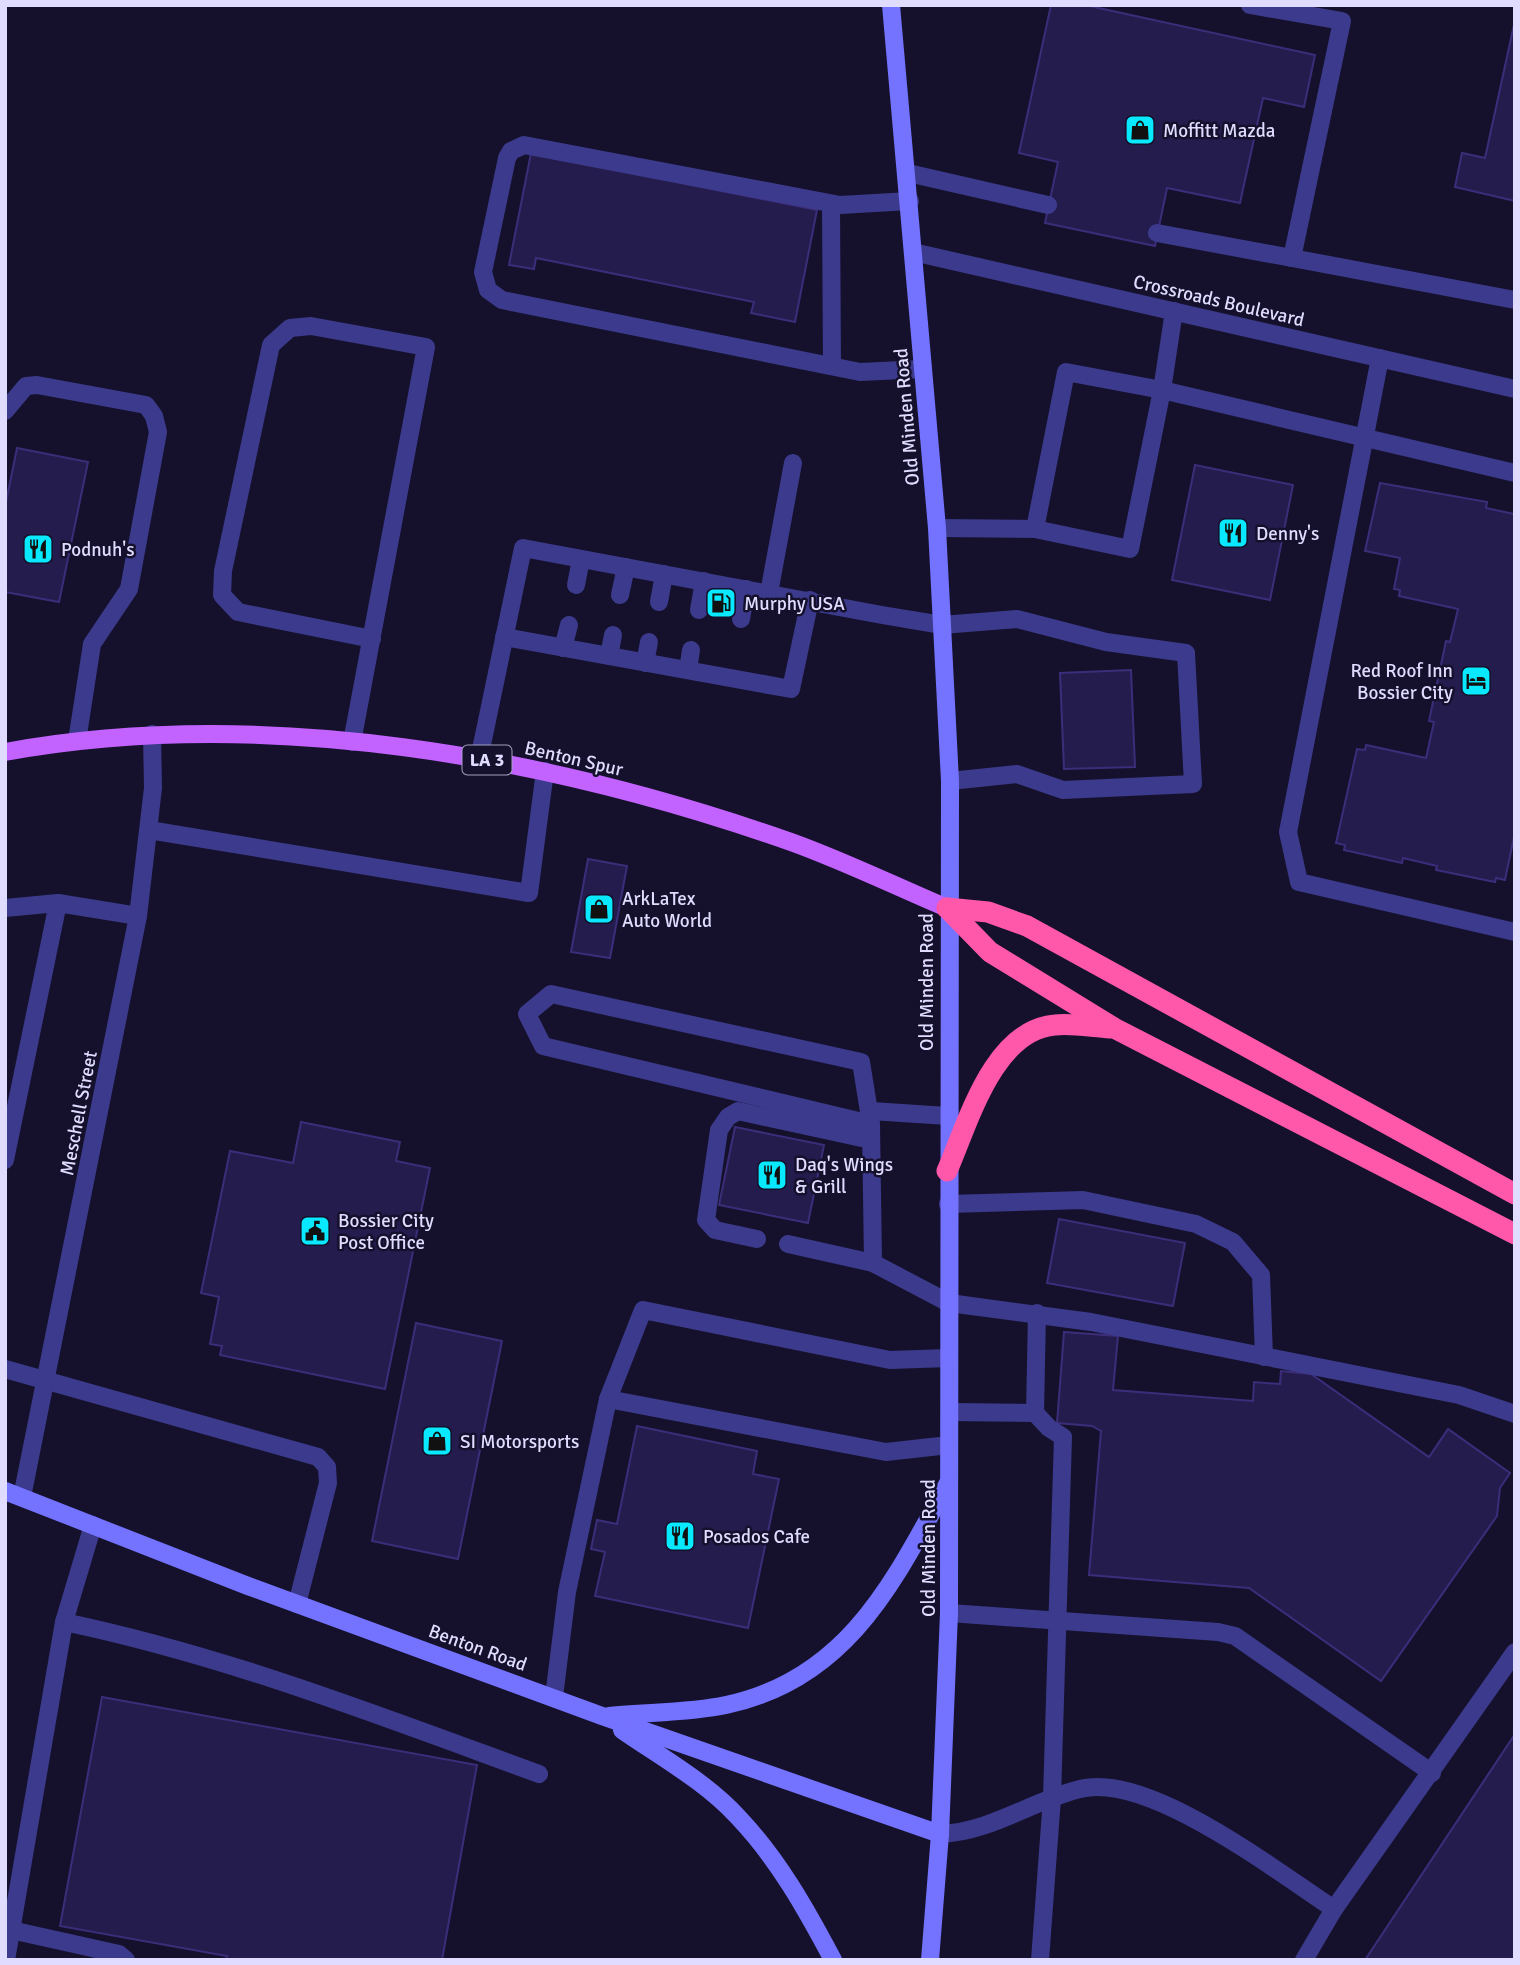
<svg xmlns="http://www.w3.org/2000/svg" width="1520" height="1965" viewBox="0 0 1520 1965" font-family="Signika,sans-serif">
  <rect width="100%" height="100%" fill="#15112c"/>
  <g fill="#251c4e" stroke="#3c2d7a" stroke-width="2">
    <path d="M1051 5H1085L1315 55 1304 107 1263 98 1240 203 1167 188 1155 246 1045 223 1058 162 1019 153Z"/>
    <path d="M1515 20V201L1455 187 1462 153 1485 158Z"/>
    <path d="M531 153 817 210 795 322 751 313 754 302 536 258 534 269 509 265Z"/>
    <path d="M17 448 88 462 59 602 5 592V507Z"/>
    <path d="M1195 465 1293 485 1270 600 1172 580Z"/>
    <path d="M1380 483 1487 502 1486 508 1514 514 1515 510V832L1505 880 1496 878 1495 882 1436 870 1437 866 1403 858 1402 863 1344 850 1345 845 1336 843 1357 749 1365 750 1366 745 1426 758 1434 722 1429 721 1446 641 1450 642 1458 609 1399 596 1400 590 1394 589 1400 558 1365 551Z"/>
    <path d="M1131 670 1135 767 1064 769 1060 673Z"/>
    <path d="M588 859 627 866 610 958 571 952Z"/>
    <path d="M301 1122 400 1142 396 1161 430 1168 385 1389 220 1355 222 1346 210 1344 219 1297 201 1293 230 1151 293 1163Z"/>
    <path d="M735 1127 824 1145 808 1223 719 1205Z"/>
    <path d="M1059 1219 1185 1243 1173 1306 1047 1283Z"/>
    <path d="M416 1323 502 1341 458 1559 372 1541Z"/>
    <path d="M1064 1332 1118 1336 1113 1390 1253 1401 1254 1382 1280 1384 1281 1371 1311 1374 1429 1457 1448 1429 1510 1473 1500 1488 1497 1516 1381 1681 1249 1588 1089 1575 1101 1431 1092 1426 1057 1423Z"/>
    <path d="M637 1426 757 1451 753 1474 779 1479 748 1628 595 1596 605 1552 591 1549 597 1520 617 1524Z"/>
    <path d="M102 1697 477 1765 442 1960H226L227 1956 60 1926Z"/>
    <path d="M1515 1734V1960H1365Z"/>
  </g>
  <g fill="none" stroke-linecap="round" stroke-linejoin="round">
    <g stroke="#3c3a8c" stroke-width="18">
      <path d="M1250 5 1342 21 1292 258 1515 300"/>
      <path d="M908 173 1048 205"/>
      <path d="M910 201 840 205 524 145 511 151 507 158 483 272 488 290 502 300 860 372 923 369"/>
      <path d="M831 204 832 366"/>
      <path d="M1157 233 1292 258"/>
      <path d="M1380 358 1288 832 1299 882 1515 932"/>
      <path d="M5 411 26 386 37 385 146 405 154 416 158 432 129 589 92 644 77 741"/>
      <path d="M937 528 1035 529 1066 372 1162 390 1515 473"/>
      <path d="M1035 529 1130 549 1162 390 1174 311"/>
      <path d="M576 585 581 559"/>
      <path d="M769 593 793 463"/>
      <path d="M620 595 626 567"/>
      <path d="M659 602 664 574"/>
      <path d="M699 610 704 581"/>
      <path d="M741 619 746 589"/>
      <path d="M504 637 791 689 810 600"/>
      <path d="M563 648 569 625"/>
      <path d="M609 656 613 635"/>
      <path d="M645 663 649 642"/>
      <path d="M688 670 691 650"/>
      <path d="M352 742 426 347 311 326 290 328 271 345 223 571 222 595 238 612 372 639"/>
      <path d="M479 759 523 548 882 615 942 625 1017 619 1106 642 1186 653 1193 784 1063 790 1017 774 950 781"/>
      <path d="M149 830 529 893 545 771"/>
      <path d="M5 908 58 903 138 916"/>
      <path d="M551 994 861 1062 871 1124 543 1046 527 1014Z"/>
      <path d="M871 1111 948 1116"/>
      <path d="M871 1124 873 1263 949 1303 1091 1322 1459 1395 1515 1414"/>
      <path d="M5 1160 58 903"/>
      <path d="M948 1204 1083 1200 1196 1224 1233 1242 1261 1275 1264 1357"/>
      <path d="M757 1239 715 1230 706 1220 719 1130 728 1117 738 1111 871 1140"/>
      <path d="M788 1244 873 1263"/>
      <path d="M1037 1313 1035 1413 1049 1428 1063 1437 1052 1798 1040 1960"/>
      <path d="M5 1369 318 1457 327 1467 328 1483 297 1604"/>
      <path d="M608 1399 886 1452 949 1445"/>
      <path d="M950 1412 1035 1413"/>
      <path d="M949 1613 1218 1632 1235 1636 1432 1773"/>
      <path d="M64 1622C227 1656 383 1717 539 1774"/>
      <path d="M554 1697 567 1592 608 1399 643 1310 890 1360 949 1358"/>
      <path d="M940 1834C991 1832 1031 1801 1080 1789 1148 1771 1277 1872 1334 1909"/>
      <path d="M11 1930 119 1954 126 1960"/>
      <path d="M6 1960 64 1622 93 1525"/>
      <path d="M1304 1960 1334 1909 1515 1652"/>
    </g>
    <g stroke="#3c3a8c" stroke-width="18">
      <path d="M913 252 1515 389"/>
      <path d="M22 1497 138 916 153 788 152 734"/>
    </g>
    <g stroke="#7473ff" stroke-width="18">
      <path d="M891 5 937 528 950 781 949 1613 940 1834 930 1960"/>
      <path d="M5 1491 248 1586 602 1716 940 1834"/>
      <path d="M609 1716C647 1712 689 1713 726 1705 848 1679 894 1581 948 1483"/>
      <path d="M622 1730C661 1757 706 1782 738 1817 778 1859 806 1909 833 1960"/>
    </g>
    <path stroke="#c263ff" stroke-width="18" d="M5 752C262 705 547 756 791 842 844 861 895 886 947 908"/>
    <g stroke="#ff57a9" stroke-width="21">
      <path d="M947 908 990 952 1114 1028 1515 1234"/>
      <path d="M947 908 988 912 1027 926 1515 1194"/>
      <path d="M947 1171C968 1123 993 1030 1055 1025 1072 1023 1092 1027 1110 1028"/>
    </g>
  </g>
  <defs>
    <g id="shop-square" transform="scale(1.575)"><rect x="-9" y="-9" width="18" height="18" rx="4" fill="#08e9ff" stroke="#15112c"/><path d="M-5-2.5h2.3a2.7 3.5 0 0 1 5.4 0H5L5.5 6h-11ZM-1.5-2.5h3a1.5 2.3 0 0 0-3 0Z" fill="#111"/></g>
    <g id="restaurant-square" transform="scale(1.575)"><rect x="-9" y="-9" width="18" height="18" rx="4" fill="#08e9ff" stroke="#15112c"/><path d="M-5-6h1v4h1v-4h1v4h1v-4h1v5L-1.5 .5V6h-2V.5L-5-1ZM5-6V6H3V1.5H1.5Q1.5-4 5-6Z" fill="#111"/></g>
    <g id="fuel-square" transform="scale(1.575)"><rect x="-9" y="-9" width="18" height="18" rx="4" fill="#08e9ff" stroke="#15112c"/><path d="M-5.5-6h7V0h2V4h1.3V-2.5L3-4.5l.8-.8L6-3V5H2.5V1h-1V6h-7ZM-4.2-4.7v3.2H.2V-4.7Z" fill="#111"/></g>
    <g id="hotel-square" transform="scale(1.575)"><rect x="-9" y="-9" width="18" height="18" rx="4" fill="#08e9ff" stroke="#15112c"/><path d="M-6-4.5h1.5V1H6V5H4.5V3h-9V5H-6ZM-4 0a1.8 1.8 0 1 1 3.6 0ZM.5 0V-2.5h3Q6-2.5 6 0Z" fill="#111"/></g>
    <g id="civic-square" transform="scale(1.575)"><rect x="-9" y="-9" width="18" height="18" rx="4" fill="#08e9ff" stroke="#15112c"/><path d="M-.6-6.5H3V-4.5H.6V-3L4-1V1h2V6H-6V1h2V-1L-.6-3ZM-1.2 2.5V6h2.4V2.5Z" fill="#111"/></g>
  </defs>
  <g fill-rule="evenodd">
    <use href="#shop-square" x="1140" y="130"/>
    <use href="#restaurant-square" x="1233" y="533"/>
    <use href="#restaurant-square" x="38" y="549"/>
    <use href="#fuel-square" x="721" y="603"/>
    <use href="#hotel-square" x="1476" y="681"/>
    <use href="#shop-square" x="599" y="909"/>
    <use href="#restaurant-square" x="772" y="1175"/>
    <use href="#civic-square" x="315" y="1231"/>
    <use href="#shop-square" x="437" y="1441"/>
    <use href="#restaurant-square" x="680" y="1536"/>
  </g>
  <g text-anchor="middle" stroke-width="5" stroke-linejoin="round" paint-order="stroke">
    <rect fill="#15112c" stroke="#a29fc0" stroke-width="2" x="462.5" y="745.5" width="49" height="29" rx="5"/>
    <g font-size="18" font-weight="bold" fill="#dfdcff">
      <text x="487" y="766">LA 3</text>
    </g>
    <g font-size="19" fill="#dfdcff" stroke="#15112c" text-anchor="start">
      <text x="1163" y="137">Moffitt Mazda</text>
      <text x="1256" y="540">Denny's</text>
      <text x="61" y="556">Podnuh's</text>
      <text x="744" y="610">Murphy USA</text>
      <text x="1453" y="677" text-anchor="end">Red Roof Inn<tspan x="1453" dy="22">Bossier City</tspan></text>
      <text x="622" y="905">ArkLaTex<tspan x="622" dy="22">Auto World</tspan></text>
      <text x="795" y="1171">Daq's Wings<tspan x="795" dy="22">&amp; Grill</tspan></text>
      <text x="338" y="1227">Bossier City<tspan x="338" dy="22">Post Office</tspan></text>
      <text x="460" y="1448">SI Motorsports</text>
      <text x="703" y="1543">Posados Cafe</text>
    </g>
    <g font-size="19" fill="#dfdcff" stroke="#15112c">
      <text transform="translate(1219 300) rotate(13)" y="7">Crossroads Boulevard</text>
      <text transform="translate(906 417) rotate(-95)" y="7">Old Minden Road</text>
      <text transform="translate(574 758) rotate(13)" y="7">Benton Spur</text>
      <text transform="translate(926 982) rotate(-90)" y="7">Old Minden Road</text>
      <text transform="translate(78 1113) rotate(-79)" y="7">Meschell Street</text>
      <text transform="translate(928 1548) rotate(-90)" y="7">Old Minden Road</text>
      <text transform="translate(478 1647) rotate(20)" y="7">Benton Road</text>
    </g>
  </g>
  <rect width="1520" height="1965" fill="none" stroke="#dfdcff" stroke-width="14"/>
</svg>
